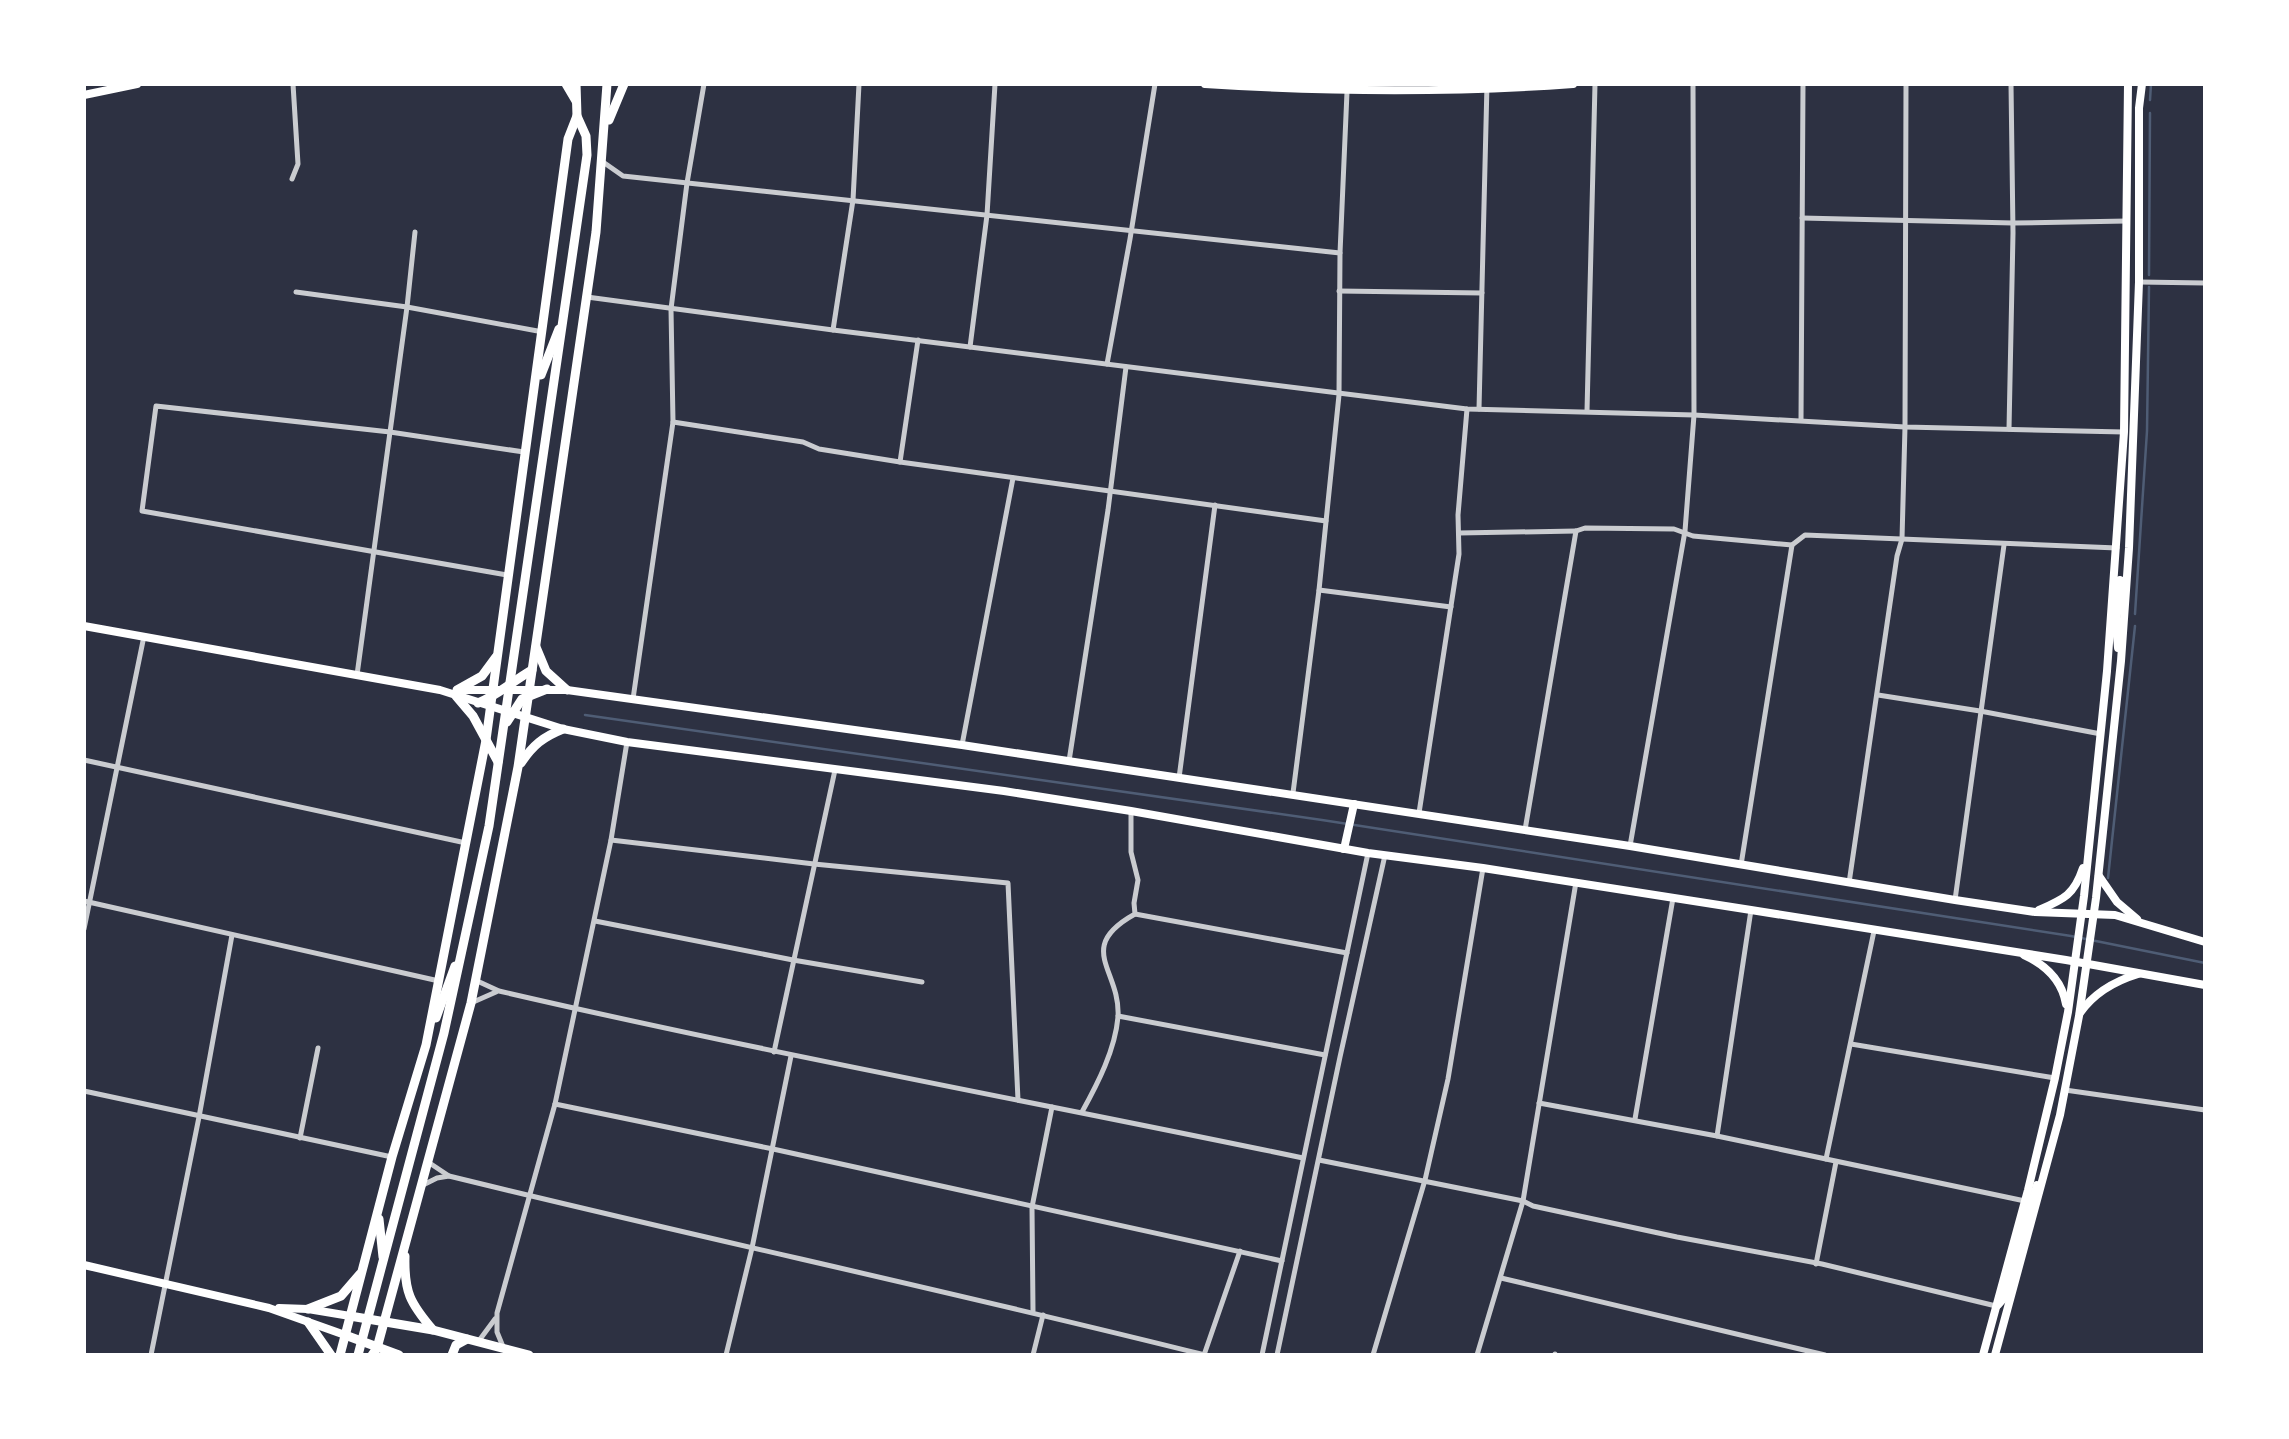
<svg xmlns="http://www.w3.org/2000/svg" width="2289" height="1439" viewBox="0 0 2289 1439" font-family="'Roboto Condensed',sans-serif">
  <rect width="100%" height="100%" fill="#2d3142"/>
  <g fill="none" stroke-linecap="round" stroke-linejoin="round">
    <g stroke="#4f5d75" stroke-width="2.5">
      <path d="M2150 100 2151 84"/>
      <path d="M2149 275 2150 113"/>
      <path d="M2135 614 2147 431 2149 287"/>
      <path d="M585 715 1322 820 2071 936 2205 963"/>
      <path d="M2108 878 2135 626"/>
    </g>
    <g stroke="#caccd0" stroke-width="5">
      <path d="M603 162 623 176 1340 253"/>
      <path d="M292 179 298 164 293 84"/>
      <path d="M1802 218 2013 223 2127 221"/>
      <path d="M2139 282 2205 283"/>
      <path d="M1339 291 1482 293"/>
      <path d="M296 292 407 307 543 332"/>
      <path d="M587 297 833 330 1467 409 1694 415 1905 427 2124 432"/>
      <path d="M833 330 853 200 859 84"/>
      <path d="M970 347 987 215 995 84"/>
      <path d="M1107 364 1130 239 1155 84"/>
      <path d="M1479 409 1487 84"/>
      <path d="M1587 411 1595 84"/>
      <path d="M1801 420 1803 84"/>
      <path d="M673 422 803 442 819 449 900 462 1326 521"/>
      <path d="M2009 429 2013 233 2011 84"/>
      <path d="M900 462 918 340"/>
      <path d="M1459 533 1576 531 1585 528 1674 529 1693 536 1792 545 1805 535 2117 548"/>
      <path d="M507 575 142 511 156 406 390 432 524 452"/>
      <path d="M1319 590 1451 607"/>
      <path d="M357 675 407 307 415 232"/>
      <path d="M1878 695 1980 711 2101 734"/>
      <path d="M633 699 673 422 671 309 687 183 704 84"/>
      <path d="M962 745 1013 478"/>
      <path d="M84 760 466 843"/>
      <path d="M1069 761 1108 510 1126 367"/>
      <path d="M1179 778 1215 505"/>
      <path d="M1293 793 1319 590 1339 395 1340 253 1347 92"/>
      <path d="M1419 813 1459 554 1458 515 1467 409"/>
      <path d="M1525 830 1576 531"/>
      <path d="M611 840 814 864 1008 883 1018 1100"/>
      <path d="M1630 846 1685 531 1694 415 1693 84"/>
      <path d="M1741 865 1792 545"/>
      <path d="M1849 883 1897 556 1902 539 1905 427 1906 84"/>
      <path d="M1955 900 2004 545"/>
      <path d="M84 901 439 981"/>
      <path d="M1135 914 1347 953"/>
      <path d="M595 921 793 960 922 982"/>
      <path d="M84 929 144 636"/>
      <path d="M475 980 499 991C766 1053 1035 1102 1303 1158"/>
      <path d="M471 1003 496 992"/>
      <path d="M1118 1016 1325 1055"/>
      <path d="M1851 1044 2055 1078"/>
      <path d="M774 1052 835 770"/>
      <path d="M2065 1090 2205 1110"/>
      <path d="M84 1091 392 1157"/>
      <path d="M1539 1103 1717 1136 2025 1201"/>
      <path d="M555 1104 773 1149 1282 1261"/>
      <path d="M1082 1112C1098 1083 1115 1050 1118 1017 1121 970 1074 948 1135 914L1134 903 1138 880 1131 852V811"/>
      <path d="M1635 1119 1673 898"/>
      <path d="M1717 1136 1751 910"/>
      <path d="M300 1138 318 1048"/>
      <path d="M1826 1159 1874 931"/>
      <path d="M1319 1160 1523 1201 1533 1206 1677 1237 1822 1264 1996 1306"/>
      <path d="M428 1162 449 1176C701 1238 954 1292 1205 1355"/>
      <path d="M423 1185 437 1178 449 1176"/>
      <path d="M1816 1264 1836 1162"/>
      <path d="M1501 1278 1825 1355"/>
      <path d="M1033 1311 1032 1207 1052 1107"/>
      <path d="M478 1342 495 1319"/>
      <path d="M504 1349 497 1332V1313L555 1104 611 840 627 742"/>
      <path d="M151 1355 199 1117 232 935"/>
      <path d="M726 1355 752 1248 791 1056"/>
      <path d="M1033 1355 1043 1315"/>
      <path d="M1204 1355 1240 1251"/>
      <path d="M1262 1355 1368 853"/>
      <path d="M1277 1355 1340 1057 1385 855"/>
      <path d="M1373 1355 1425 1180 1448 1079 1483 868"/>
      <path d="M1477 1355 1523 1201 1576 882"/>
      <path d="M1555 1355V1354"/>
    </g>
    <g stroke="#fff" stroke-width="8">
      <path d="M1205 84C1330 92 1449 93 1573 84"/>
      <path d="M84 95 137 84"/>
      <path d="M84 626 440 690 563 729 627 742 1004 791 1131 811 1368 853 1483 868 1751 910 2066 960 2205 985"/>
      <path d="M2118 648 2116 625 2120 580"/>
      <path d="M457 690H567L962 745 1630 846 1955 900 2035 912 2115 915 2205 942"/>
      <path d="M1344 849 1354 804"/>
      <path d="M2099 876 2117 902 2137 919"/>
      <path d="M2039 910C2064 899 2074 895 2083 868"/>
      <path d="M2024 955C2046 965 2062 981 2066 1004"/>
      <path d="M2080 1013C2094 993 2115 981 2138 974"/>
      <path d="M84 1265 269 1308 345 1335"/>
      <path d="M1998 1305 2004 1298 2037 1185"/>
      <path d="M279 1308 308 1309 350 1316"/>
      <path d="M1983 1355 2028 1190 2055 1078 2068 1012 2084 896 2107 671 2124 432 2128 84"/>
      <path d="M1995 1355 2060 1115 2079 1016 2096 898 2121 661 2129 548 2139 282V108L2142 84"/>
    </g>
    <g stroke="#fff" stroke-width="9">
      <path d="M566 84 576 101"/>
      <path d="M609 120 624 84"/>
      <path d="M541 375 559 329"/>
      <path d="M536 647 546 671 567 690"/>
      <path d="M457 690 482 676 496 657"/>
      <path d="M456 696 473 716 498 762"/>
      <path d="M478 703C498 695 513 681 532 670"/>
      <path d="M507 722 522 699 547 689"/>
      <path d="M521 763C533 745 543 737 563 729"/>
      <path d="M436 1018 455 966"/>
      <path d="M379 1219 383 1257"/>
      <path d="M405 1256C404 1292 410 1303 433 1330"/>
      <path d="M308 1309 341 1296 360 1274"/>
      <path d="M350 1316 433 1330 529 1355"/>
      <path d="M308 1322 331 1355"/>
      <path d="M345 1335 399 1355"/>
      <path d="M340 1355 392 1157 426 1045 486 740 568 139 577 116"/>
      <path d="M358 1355 444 1033 489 826 587 155 586 136 577 116 576 84"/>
      <path d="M372 1355 377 1348 471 1003 518 767 596 232 607 84"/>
      <path d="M452 1355 456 1345 467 1339"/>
    </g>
  </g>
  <rect width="2289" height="1439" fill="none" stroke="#ffffff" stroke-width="172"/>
</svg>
